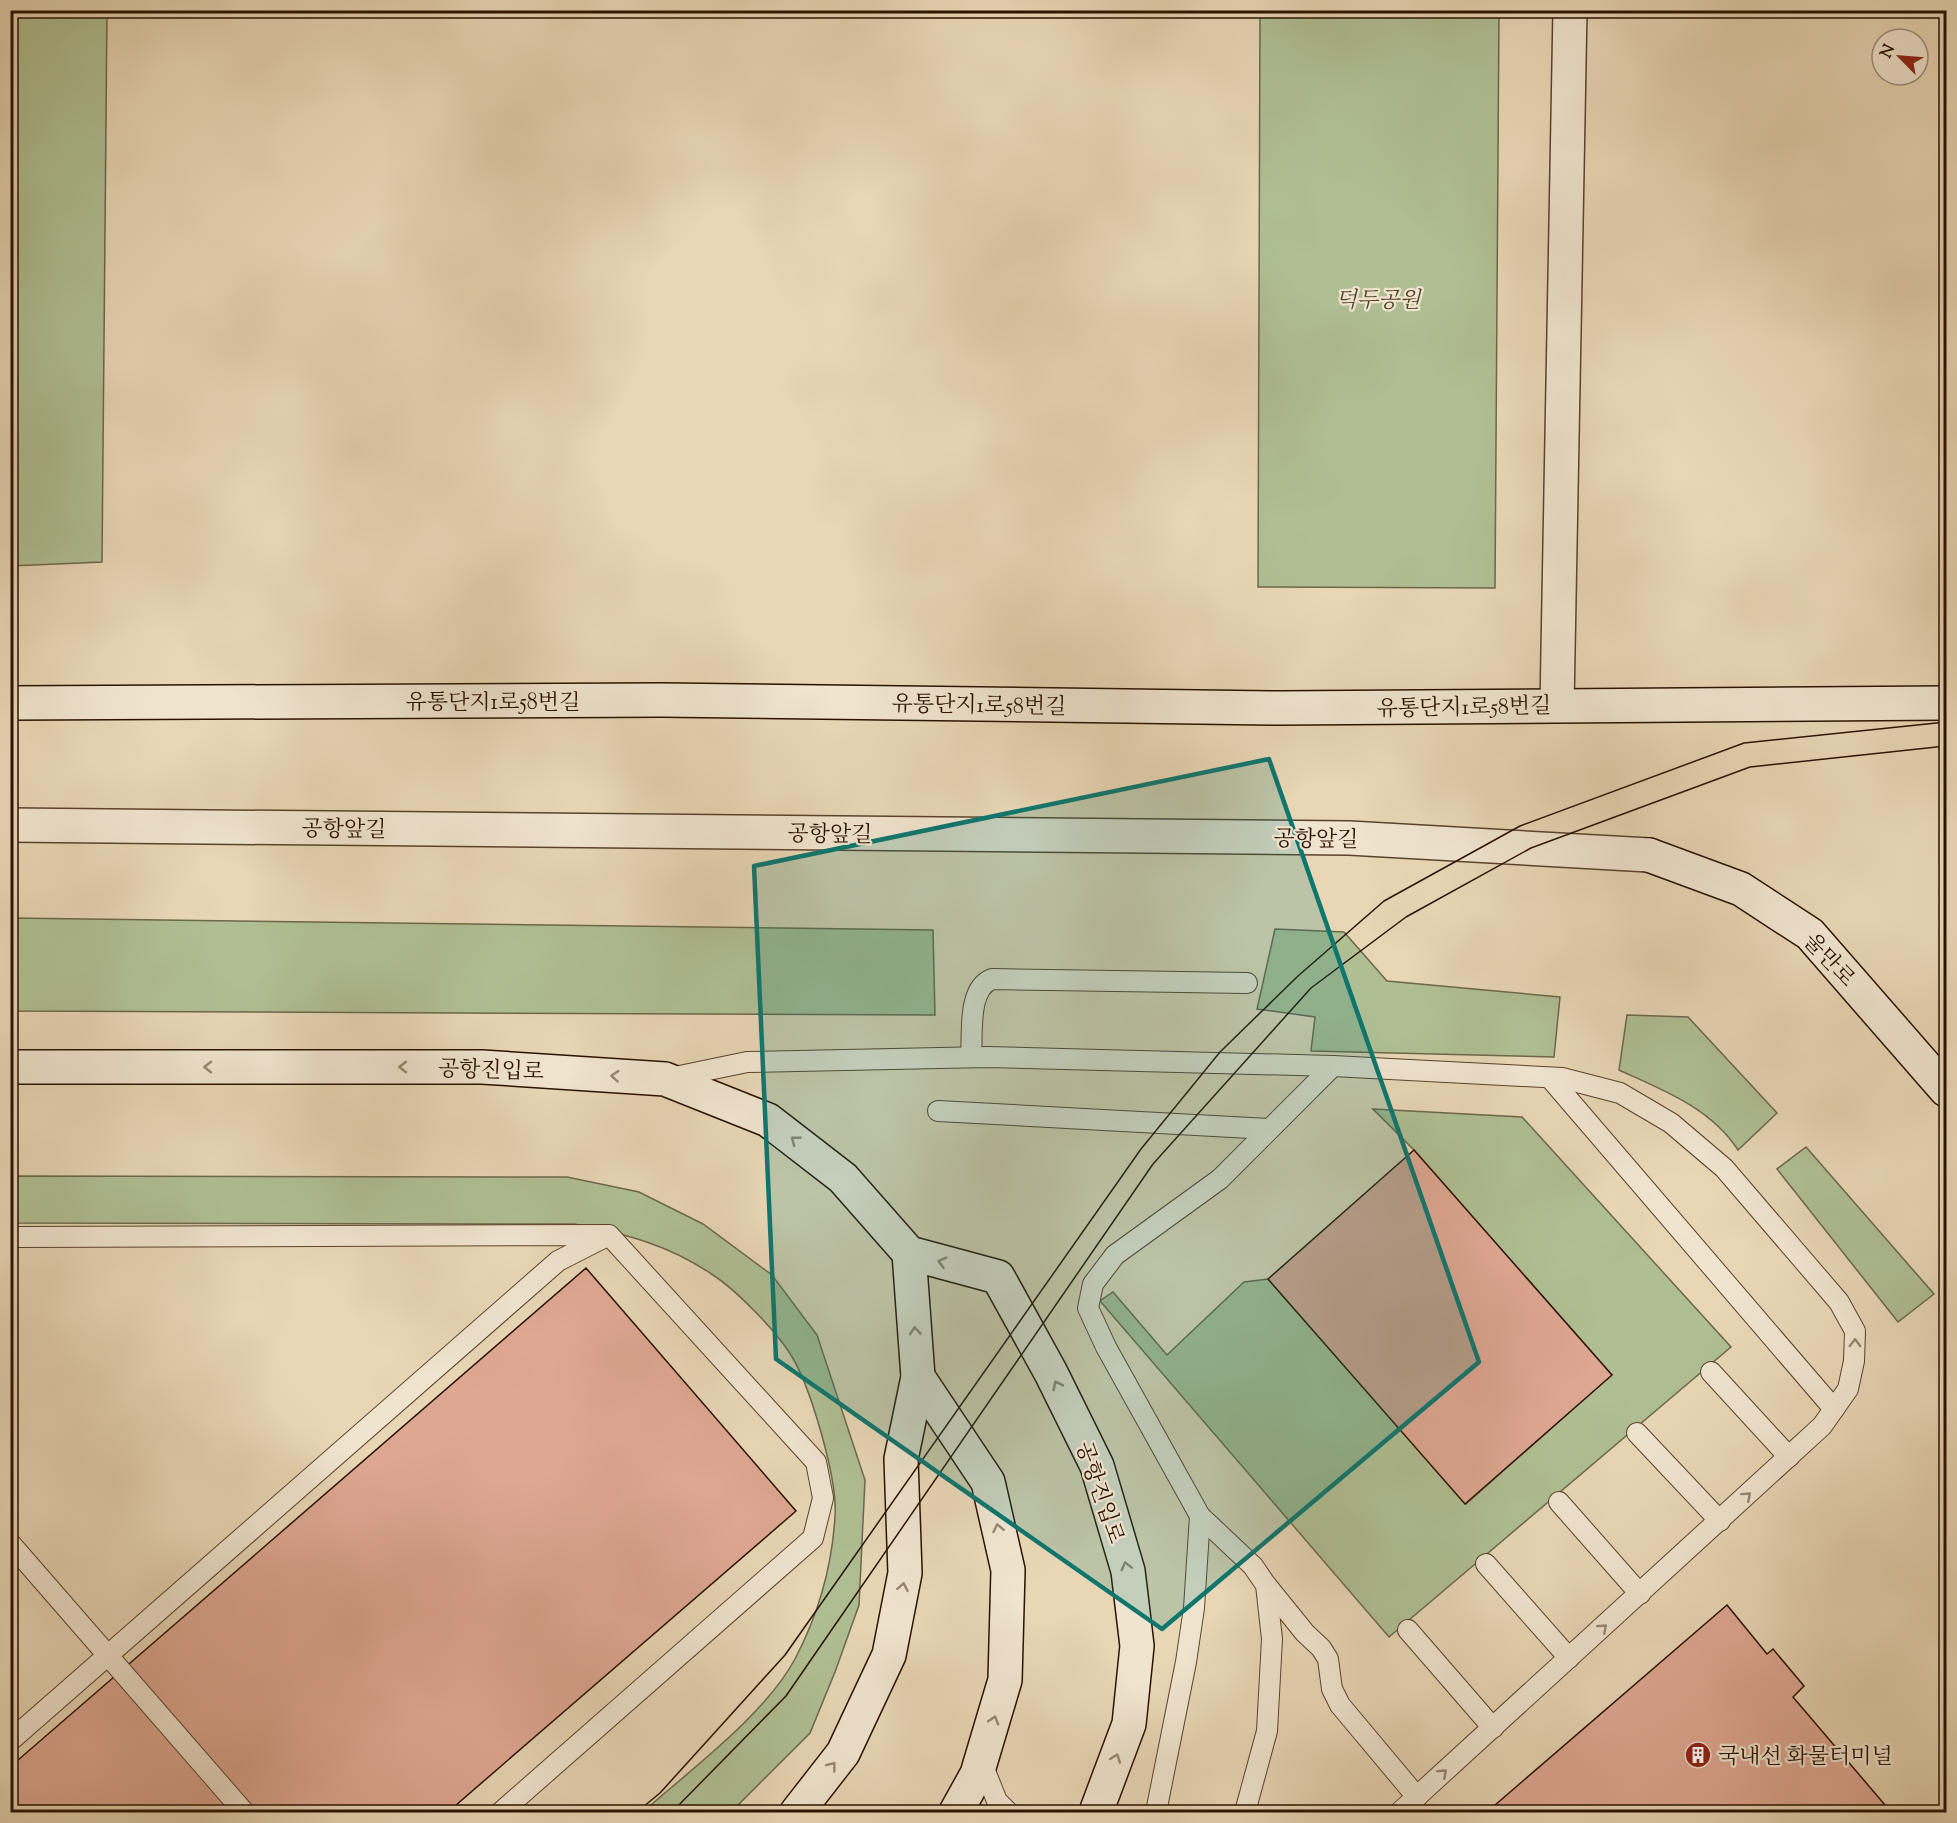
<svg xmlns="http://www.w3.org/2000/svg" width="1957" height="1823" viewBox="0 0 1957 1823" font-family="'Sorts Mill Goudy','Noto Serif KR',serif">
  <rect width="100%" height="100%" fill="#e8d6b5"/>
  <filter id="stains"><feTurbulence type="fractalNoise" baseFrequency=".00333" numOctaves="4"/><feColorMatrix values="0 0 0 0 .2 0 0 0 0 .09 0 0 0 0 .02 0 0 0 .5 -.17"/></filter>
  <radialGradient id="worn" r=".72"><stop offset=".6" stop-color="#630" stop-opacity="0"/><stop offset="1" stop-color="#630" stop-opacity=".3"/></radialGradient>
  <g fill="#afbf93" stroke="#6c684a" stroke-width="1.5">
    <path d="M10 11H107L102 562 11 566Z"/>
    <path d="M1260 11H1499L1495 588 1258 587Z"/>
    <path d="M11 918 933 930 935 1015 11 1011Z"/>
    <path d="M1275 929 1344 932 1387 981 1560 997 1554 1057 1311 1051 1315 1017 1257 1009Z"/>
    <path d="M1627 1015 1688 1017 1777 1113 1738 1150C1711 1108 1663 1090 1619 1070Z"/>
    <path d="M1373 1109 1522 1117 1731 1347 1389 1637 1100 1301 1113 1292 1167 1355 1244 1282 1268 1279 1466 1504 1611 1375 1414 1150Z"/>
    <path d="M1806 1147 1934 1294 1898 1322 1777 1169Z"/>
    <path d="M11 1176 567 1177 639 1192 703 1224 772 1275 817 1335 865 1480 859 1605 835 1672 810 1733 731 1812H643C690 1770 765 1715 795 1659 818 1615 832 1566 835 1517 838 1480 810 1383 789 1352 774 1329 736 1290 713 1275 669 1245 626 1234 575 1224L11 1223Z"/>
  </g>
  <g fill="#dea792" stroke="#2a1200" stroke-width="1.5">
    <path d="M1414 1150 1612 1375 1465 1504 1268 1279Z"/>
    <path d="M586 1268 796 1511 448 1812H10V1767Z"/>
    <path d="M1727 1605 1767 1654 1773 1649 1804 1686 1793 1697 1891 1812H1487Z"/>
  </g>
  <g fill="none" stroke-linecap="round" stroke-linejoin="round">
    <g stroke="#5a432d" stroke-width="22">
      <g id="lane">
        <path d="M971 1057C973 1033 967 989 992 979L1247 983"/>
        <path d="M670 1078 747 1062 987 1057 1333 1066 1562 1078 1620 1093 1671 1123 1724 1168 1839 1302 1855 1331 1854 1361 1848 1389 1822 1426 1400 1812"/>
        <path d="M1550 1078 1834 1409"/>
        <path d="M938 1111 1269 1129"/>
        <path d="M10 1240 14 1237 609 1235 816 1462 823 1498 813 1538 501 1812"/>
        <path d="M1711 1372 1789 1457"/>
        <path d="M1637 1433 1720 1521"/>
        <path d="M1559 1502 1640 1594"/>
        <path d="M10 1543 244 1812"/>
        <path d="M1486 1564 1569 1658"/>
        <path d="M1267 1586 1305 1633 1321 1648 1328 1659 1332 1689 1340 1705 1417 1797"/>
        <path d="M1408 1630 1493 1728"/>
        <path d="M10 1741 558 1261 607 1236"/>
        <path d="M981 1761 997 1801 1008 1812"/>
        <path d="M1156 1812 1186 1662 1194 1608 1200 1516"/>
        <path d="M1245 1812 1267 1731 1272 1639 1266 1585 1253 1566 1200 1516 1106 1347 1088 1308 1093 1284 1115 1255 1220 1179 1333 1066"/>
      </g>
    </g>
    <g stroke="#5a432d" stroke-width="36">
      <g id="street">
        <path d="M1557 705 1570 10"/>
        <path d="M10 825 1349 838 1649 855"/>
      </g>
    </g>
    <g stroke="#2a1200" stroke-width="36">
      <g id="secondary">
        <path d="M10 703 662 700 1279 708 1946 703"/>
        <path d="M1649 855 1741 889 1810 934 1946 1090"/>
        <path d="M10 1067H482L665 1079 768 1120 843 1178 909 1253 998 1277 1051 1373 1097 1466 1128 1571 1137 1646 1129 1724 1096 1812"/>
        <path d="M918 1377 988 1482 1008 1570 1005 1680 977 1774 956 1812"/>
        <path d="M797 1812 843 1753 889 1655 905 1573 901 1459 918 1377 909 1253"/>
      </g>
    </g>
    <use href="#lane" stroke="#f0e4cf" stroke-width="20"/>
    <use href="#street" stroke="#f0e4cf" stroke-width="33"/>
    <use href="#secondary" stroke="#f0e4cf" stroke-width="33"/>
    <g stroke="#2a1200" stroke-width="1.5">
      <path d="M637 1812 660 1793 785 1655 1141 1149 1220 1052 1298 976 1384 901 1520 826 1744 743 1946 722"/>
      <path d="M672 1812 786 1696 1153 1164 1311 988 1406 917 1531 848 1750 767 1946 746"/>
    </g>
  </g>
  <defs><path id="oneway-chevron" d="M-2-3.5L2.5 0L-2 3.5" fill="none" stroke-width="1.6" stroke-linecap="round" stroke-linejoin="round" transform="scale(1.5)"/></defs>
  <g stroke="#978672">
    <use href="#oneway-chevron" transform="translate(208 1067) rotate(180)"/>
    <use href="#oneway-chevron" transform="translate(403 1067) rotate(180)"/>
    <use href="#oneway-chevron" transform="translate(615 1076) rotate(-176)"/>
    <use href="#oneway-chevron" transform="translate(795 1140) rotate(-142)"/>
    <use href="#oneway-chevron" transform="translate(942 1262) rotate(-165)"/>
    <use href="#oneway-chevron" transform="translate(915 1331) rotate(-94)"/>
    <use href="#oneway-chevron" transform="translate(1855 1343) rotate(-90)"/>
    <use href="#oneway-chevron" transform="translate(1057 1385) rotate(-116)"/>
    <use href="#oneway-chevron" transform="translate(1747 1496) rotate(-42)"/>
    <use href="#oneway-chevron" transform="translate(998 1528) rotate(-102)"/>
    <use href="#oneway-chevron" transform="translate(1126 1566) rotate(-104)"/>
    <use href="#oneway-chevron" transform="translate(903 1587) rotate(-79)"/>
    <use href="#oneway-chevron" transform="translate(1603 1628) rotate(-42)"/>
    <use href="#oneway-chevron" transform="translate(994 1720) rotate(-73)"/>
    <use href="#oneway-chevron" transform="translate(1116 1758) rotate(-70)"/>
    <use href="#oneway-chevron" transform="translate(832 1766) rotate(-52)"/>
    <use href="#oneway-chevron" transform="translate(1443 1773) rotate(-42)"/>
  </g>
  <path fill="#0f766e" fill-opacity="0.2" stroke="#0f766e" stroke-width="4.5" stroke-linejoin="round" d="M1269 759 1479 1362 1162 1629 776 1359 754 866Z"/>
  <defs>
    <g id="building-disc" transform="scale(1.35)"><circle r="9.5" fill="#8f2418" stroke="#f0e4cf"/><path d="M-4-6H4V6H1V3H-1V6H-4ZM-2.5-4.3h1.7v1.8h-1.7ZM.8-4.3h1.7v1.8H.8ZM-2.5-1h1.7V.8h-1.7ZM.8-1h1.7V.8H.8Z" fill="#fff"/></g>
  </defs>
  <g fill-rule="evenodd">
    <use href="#building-disc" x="1698" y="1755"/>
  </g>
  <g text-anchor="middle" stroke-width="4.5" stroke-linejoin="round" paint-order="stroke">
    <g font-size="22" font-style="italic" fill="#52462c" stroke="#f0e4cf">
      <text x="1378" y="307">덕두공원</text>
    </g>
    <g font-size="22" fill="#2a1200" stroke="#f0e4cf">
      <text x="493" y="709">유통단지1로58번길</text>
      <text transform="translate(979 704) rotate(1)" y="8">유통단지1로58번길</text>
      <text transform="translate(1464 706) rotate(-1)" y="8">유통단지1로58번길</text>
      <text transform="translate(344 828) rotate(1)" y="8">공항앞길</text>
      <text transform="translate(830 833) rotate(1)" y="8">공항앞길</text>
      <text transform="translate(1316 838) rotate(1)" y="8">공항앞길</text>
      <text transform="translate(1830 959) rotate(47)" y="8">울만로</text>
      <text transform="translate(491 1069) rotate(2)" y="8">공항진입로</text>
      <text transform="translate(1101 1492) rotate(71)" y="8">공항진입로</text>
    </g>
    <g font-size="22" fill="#2a1200" stroke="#f0e4cf" text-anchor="start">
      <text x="1718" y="1763">국내선 화물터미널</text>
    </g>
  </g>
  <rect width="1957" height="1823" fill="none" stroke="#e8d6b5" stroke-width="36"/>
  <rect x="12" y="12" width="1933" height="1799" fill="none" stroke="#2a1200" stroke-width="3"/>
  <rect x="18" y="18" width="1921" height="1787" fill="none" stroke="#2a1200" stroke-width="1.5"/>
  <g transform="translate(1900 57) rotate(295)"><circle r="28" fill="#f0e4cf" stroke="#a1907c" stroke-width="1.5"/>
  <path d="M0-4.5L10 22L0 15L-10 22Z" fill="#8f2418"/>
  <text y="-9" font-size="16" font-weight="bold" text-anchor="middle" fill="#2a1200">N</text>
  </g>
  <rect width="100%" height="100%" filter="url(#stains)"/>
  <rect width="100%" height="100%" fill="url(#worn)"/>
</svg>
